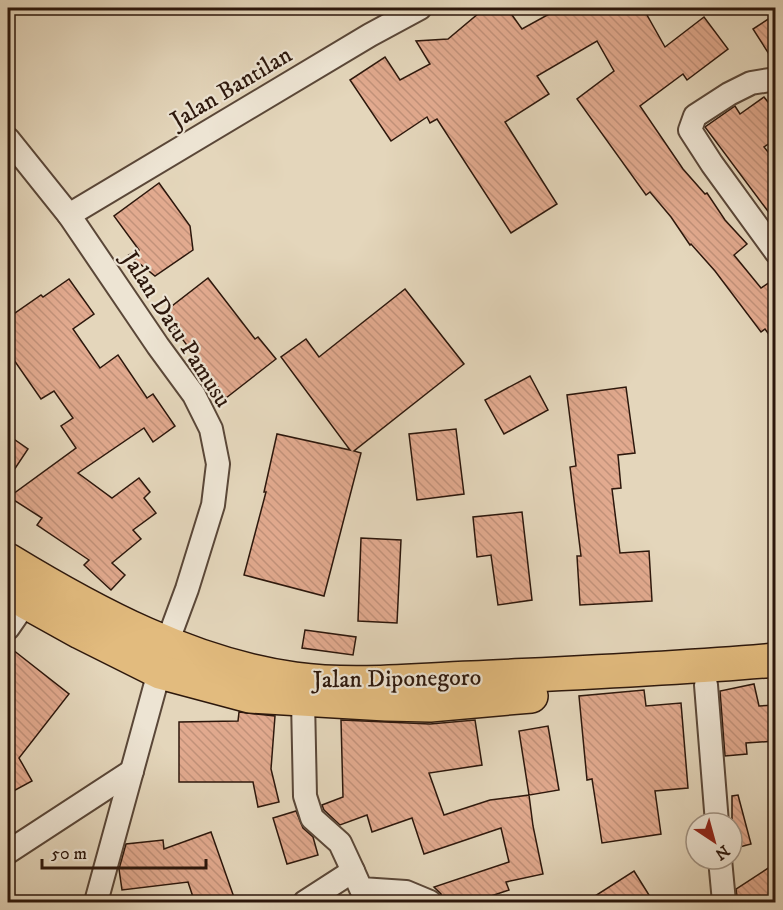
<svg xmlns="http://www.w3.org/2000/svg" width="783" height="910" viewBox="0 0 783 910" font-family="'IM FELL DW Pica',serif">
  <defs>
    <pattern id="building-back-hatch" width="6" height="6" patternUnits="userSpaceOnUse" patternTransform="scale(1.5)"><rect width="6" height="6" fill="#e2aa8f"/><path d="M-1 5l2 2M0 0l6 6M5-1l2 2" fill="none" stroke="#c2927a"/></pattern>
  </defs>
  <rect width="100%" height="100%" fill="#e4d6bb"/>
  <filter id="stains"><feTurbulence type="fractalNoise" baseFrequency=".00333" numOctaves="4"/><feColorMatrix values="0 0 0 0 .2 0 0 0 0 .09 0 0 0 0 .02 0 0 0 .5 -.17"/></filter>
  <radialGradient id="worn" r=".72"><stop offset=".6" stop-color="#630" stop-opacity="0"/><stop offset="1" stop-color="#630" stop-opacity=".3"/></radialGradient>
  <g fill="url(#building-back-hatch)" stroke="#2c170c" stroke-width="1.5">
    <path d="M485 8H507L522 29 560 8H643L665 47 704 17 728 49 687 80 683 74 640 106 683 169 705 194 707 193 725 220 747 244 734 255 761 288 776 278V344L765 329 761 332 715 271 691 244 690 245 671 217 650 192 646 195 577 99 614 71 597 41 537 76 549 94 505 122 557 204 511 233 437 119 430 123 427 117 391 141 350 80 385 57 400 80 430 64 416 41 448 39Z"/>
    <path d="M776 14V65L753 29Z"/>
    <path d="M764 97 776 112V139L764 147 776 162V222L705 127 735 106 740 114Z"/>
    <path d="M159 183 190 226 193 250 155 276 129 255 139 250 114 216Z"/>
    <path d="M208 278 255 339 258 337 276 359 226 398 163 313Z"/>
    <path d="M69 279 94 314 73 329 100 368 118 355 147 398 153 394 175 426 153 442 144 428 78 473 112 498 139 478 150 492 144 498 156 513 133 530 141 539 112 563 125 575 111 590 84 565 89 560 37 525 42 518 9 497 76 448 61 426 73 418 54 391 41 399 14 360 8 364V318L41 295 43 297Z"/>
    <path d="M405 289 464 364 354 451 361 453 324 596 244 575 266 492H264L277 434 350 450 281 357 306 339 319 357Z"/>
    <path d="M530 376 548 410 504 434 485 400Z"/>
    <path d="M626 387 635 453 618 455 621 488 612 489 620 553 649 551 652 601 580 605 577 556H581L570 467 576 466 567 395Z"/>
    <path d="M456 429 464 494 417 500 409 434Z"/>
    <path d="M8 435 28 449 8 479Z"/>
    <path d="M522 512 532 600 498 605 491 555 477 557 473 517Z"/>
    <path d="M361 538 401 540 397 623 358 621Z"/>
    <path d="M305 630 356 637 353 655 302 648Z"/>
    <path d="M8 646 69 694 19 758 32 781 8 794Z"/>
    <path d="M754 684 759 706 776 705V741L746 743 747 754 725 756 720 691Z"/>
    <path d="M644 690 646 706 681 703 688 788 655 791 661 834 602 843 592 779 587 780 579 696Z"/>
    <path d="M239 712 275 716 271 769 279 802 258 807 253 782H179V722L238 721Z"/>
    <path d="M341 720 430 724 475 720 482 765 429 773 444 815 490 800 529 795 519 731 548 726 559 790 529 795 533 826 543 874 506 882 509 890 470 903H443L441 894 434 887 509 862 501 828 424 854 412 818 372 832 367 815 340 825 324 810 322 805 343 797Z"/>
    <path d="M738 795 751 844 732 849V796Z"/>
    <path d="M296 811 303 828 313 837 318 855 287 864 273 818Z"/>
    <path d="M211 832 236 903H195L188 882 122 890 119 869 126 844 163 840 164 849Z"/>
    <path d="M776 863V903H741L737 896 736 889Z"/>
    <path d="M634 871 654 903H584Z"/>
  </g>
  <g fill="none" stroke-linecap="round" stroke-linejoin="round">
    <g stroke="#5a4738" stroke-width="26">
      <g id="minor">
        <path d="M776 79 751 83 729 94 695 116 690 130 712 164 776 252"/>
        <path d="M8 139 69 215 158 346 194 395 211 429 218 464 213 505 187 589 167 643 96 902"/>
        <path d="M69 215 370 35 420 8"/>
        <path d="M8 628 26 602"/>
        <path d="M706 685 717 823"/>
        <path d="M303 700 305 796 312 818 340 843 353 871 305 902"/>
        <path d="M8 852 132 771"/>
        <path d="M720 859 724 902"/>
        <path d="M353 871 361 889 406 892 430 902"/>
      </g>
    </g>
    <g stroke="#2c170c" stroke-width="36">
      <g id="trunk">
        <path d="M8 560C95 613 192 665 295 679 353 687 413 680 472 678 573 673 674 669 776 660"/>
        <path d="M8 590 26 602 80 632 160 672 250 696 386 704 430 705 531 696"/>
      </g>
    </g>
    <use href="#minor" stroke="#ede4d3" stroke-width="22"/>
    <use href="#trunk" stroke="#e2bb7e" stroke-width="33"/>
  </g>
  <g text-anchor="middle" stroke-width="4.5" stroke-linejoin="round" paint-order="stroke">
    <g font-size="24" fill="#2c170c" stroke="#ede4d3">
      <text transform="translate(231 87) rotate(-31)" y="8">Jalan Bantilan</text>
      <text transform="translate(177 329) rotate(57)" y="8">Jalan Datu Pamusu</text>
      <text transform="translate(397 678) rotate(-1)" y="8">Jalan Diponegoro</text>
    </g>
  </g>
  <rect width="783" height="910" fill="none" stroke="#e4d6bb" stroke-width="30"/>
  <rect x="9" y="9" width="765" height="892" fill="none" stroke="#2c170c" stroke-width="3"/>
  <rect x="15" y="15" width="753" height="880" fill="none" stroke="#2c170c" stroke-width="1.5"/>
  <g transform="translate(714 841) rotate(144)"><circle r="28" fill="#ede4d3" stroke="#a09283" stroke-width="1.5"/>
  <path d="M0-4.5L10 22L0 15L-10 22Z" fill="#8f2418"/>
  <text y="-9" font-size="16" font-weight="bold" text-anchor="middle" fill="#2c170c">N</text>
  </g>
  <path d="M42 859v9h164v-9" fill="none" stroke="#2c170c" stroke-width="3"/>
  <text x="51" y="859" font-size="18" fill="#2c170c" stroke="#ede4d3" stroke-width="4.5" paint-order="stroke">50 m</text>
  <rect width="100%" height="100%" filter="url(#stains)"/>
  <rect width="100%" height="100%" fill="url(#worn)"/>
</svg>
